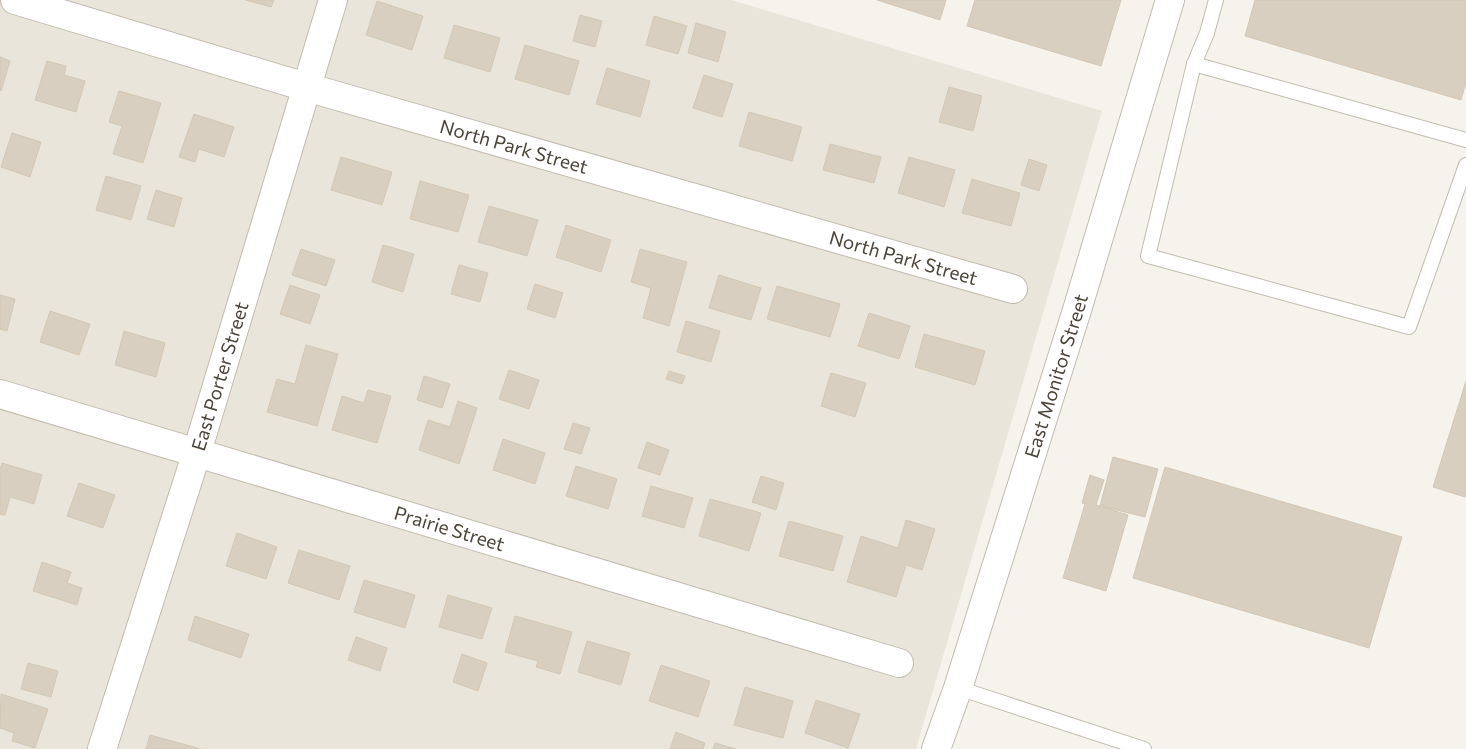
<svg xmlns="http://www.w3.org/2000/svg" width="1466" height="749" viewBox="0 0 1466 749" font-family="Commissioner,sans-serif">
  <rect width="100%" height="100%" fill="#f6f3ec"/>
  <path fill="#eae5da" d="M0 0H731L1102 111 916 749H0Z"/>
  <g fill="#d8cfc1" stroke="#d3c7b4">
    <path d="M245 0H274L271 7Z"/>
    <path d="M877 0H946L940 20Z"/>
    <path d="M975 0H1121L1101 66 967 26Z"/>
    <path d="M1255 0H1466V82L1461 100 1245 36Z"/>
    <path d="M377 1 423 16 412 50 366 35Z"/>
    <path d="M580 15 602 21 595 47 573 41Z"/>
    <path d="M654 16 687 26 678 54 646 45Z"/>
    <path d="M696 23 726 32 718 62 688 53Z"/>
    <path d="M454 25 500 38 490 72 444 58Z"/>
    <path d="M525 45 579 61 569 95 515 79Z"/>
    <path d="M0 57 10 61 1 91 0 90Z"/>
    <path d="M47 61 66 66 64 75 85 81 76 112 35 100Z"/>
    <path d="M607 68 650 81 640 117 596 104Z"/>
    <path d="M704 75 733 84 722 117 693 108Z"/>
    <path d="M949 87 982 96 973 131 939 122Z"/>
    <path d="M119 91 161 103 143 163 113 154 122 126 109 122Z"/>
    <path d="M749 112 802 127 792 161 739 146Z"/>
    <path d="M194 114 234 127 224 157 199 149 195 162 179 157Z"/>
    <path d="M12 133 41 142 30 177 1 167Z"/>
    <path d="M830 144 881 157 874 183 823 170Z"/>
    <path d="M341 157 392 172 382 205 331 190Z"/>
    <path d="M909 157 955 170 944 207 898 193Z"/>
    <path d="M1029 159 1047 165 1039 191 1021 185Z"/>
    <path d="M106 176 141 186 131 220 96 210Z"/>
    <path d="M972 179 1020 193 1011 226 962 213Z"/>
    <path d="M420 181 469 195 458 232 410 219Z"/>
    <path d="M156 190 182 198 174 227 147 219Z"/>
    <path d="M489 206 538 220 527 256 478 242Z"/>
    <path d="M566 225 611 240 601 272 556 257Z"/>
    <path d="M383 245 414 254 403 292 372 282Z"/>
    <path d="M301 249 335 260 326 286 292 275Z"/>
    <path d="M640 249 687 262 669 326 643 318 651 288 631 282Z"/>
    <path d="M459 265 488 273 480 302 451 294Z"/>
    <path d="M719 275 761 288 751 320 709 308Z"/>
    <path d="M535 284 563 293 555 318 527 309Z"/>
    <path d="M290 285 320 295 310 324 280 314Z"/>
    <path d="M777 286 840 304 830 337 767 319Z"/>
    <path d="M0 295 15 299 7 331 0 329Z"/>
    <path d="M50 311 90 324 79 355 40 342Z"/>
    <path d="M869 313 910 326 899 359 858 346Z"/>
    <path d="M686 321 720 331 711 362 677 352Z"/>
    <path d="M124 331 165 343 156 377 115 365Z"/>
    <path d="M924 334 985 351 975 385 915 367Z"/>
    <path d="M306 345 338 354 317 426 267 412 277 379 295 384Z"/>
    <path d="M509 370 539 380 529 409 499 399Z"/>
    <path d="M669 371 685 376 682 384 666 379Z"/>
    <path d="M831 373 866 383 855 417 821 406Z"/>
    <path d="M424 376 450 384 442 408 417 400Z"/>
    <path d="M1466 381V493L1465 497 1433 487Z"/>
    <path d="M368 390 391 396 377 443 332 430 342 396 364 403Z"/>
    <path d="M458 401 477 408 459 464 419 450 428 420 450 427Z"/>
    <path d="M573 423 590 428 581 454 564 449Z"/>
    <path d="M503 439 545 453 535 484 493 470Z"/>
    <path d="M647 442 669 450 660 475 638 468Z"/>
    <path d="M1113 457 1158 469 1145 517 1100 506Z"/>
    <path d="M2 463 42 475 34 504 10 497 5 515 0 514V470Z"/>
    <path d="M576 466 617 479 608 509 566 496Z"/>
    <path d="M1165 467 1402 537 1369 648 1133 578Z"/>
    <path d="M1090 475 1104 480 1096 505 1128 515 1106 591 1063 578 1085 504 1082 503Z"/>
    <path d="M761 476 784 483 776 510 752 502Z"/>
    <path d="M79 483 115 495 103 528 67 516Z"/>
    <path d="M651 486 693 498 684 528 642 516Z"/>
    <path d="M710 499 761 513 749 551 699 536Z"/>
    <path d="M906 520 935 529 922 570 906 565 896 597 847 582 861 536 898 548Z"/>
    <path d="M789 521 843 536 833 571 779 556Z"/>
    <path d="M237 533 277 547 266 579 226 566Z"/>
    <path d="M299 550 350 566 339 600 288 583Z"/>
    <path d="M42 562 71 572 67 583 82 588 77 605 33 591Z"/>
    <path d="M364 580 415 595 405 628 354 612Z"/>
    <path d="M448 595 492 608 482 639 439 627Z"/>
    <path d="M195 616 249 634 241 658 188 640Z"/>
    <path d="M515 616 572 632 560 674 536 667 538 661 505 652Z"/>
    <path d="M356 637 387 648 380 671 348 660Z"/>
    <path d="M587 641 630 653 621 685 578 672Z"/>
    <path d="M462 654 487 663 478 691 453 682Z"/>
    <path d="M28 663 58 671 51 697 21 689Z"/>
    <path d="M661 665 710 681 698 717 649 701Z"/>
    <path d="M745 687 793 701 783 738 734 725Z"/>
    <path d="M1 694 48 709 35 748 12 741 14 733 0 728Z"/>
    <path d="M816 700 860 714 848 748 805 733Z"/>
    <path d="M676 732 705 743 703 749H670Z"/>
    <path d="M150 735 201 749H146Z"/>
    <path d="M715 743 736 749H713Z"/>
  </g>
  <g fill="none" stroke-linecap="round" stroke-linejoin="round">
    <g stroke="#c2bbae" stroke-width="16">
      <g id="service">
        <path d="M1216 0 1207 33 1194 64 1148 256 1409 327 1466 165"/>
        <path d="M1194 64 1466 140"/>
        <path d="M958 688 1144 749"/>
      </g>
    </g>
    <g stroke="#c2bbae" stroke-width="30">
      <g id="minor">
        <path id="s1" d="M15 0 306 87 1013 289"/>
        <path id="s2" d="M0 394 899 663"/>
        <path id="s3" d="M102 749 197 452 333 0"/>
        <path id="s4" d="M936 749 958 688 1077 310 1170 0"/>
      </g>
    </g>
    <use href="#service" stroke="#fff" stroke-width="14"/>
    <use href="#minor" stroke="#fff" stroke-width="28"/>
  </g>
  <g text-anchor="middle" stroke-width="5" stroke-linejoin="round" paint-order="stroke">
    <g font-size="19" fill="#4b4439" stroke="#fff">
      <text dy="7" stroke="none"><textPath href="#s1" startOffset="520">North Park Street</textPath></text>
      <text dy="7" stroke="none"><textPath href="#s1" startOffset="925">North Park Street</textPath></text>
      <text dy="7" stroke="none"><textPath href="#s3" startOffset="391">East Porter Street</textPath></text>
      <text dy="7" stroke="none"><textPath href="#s4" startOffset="392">East Monitor Street</textPath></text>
      <text dy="7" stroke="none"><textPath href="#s2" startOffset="469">Prairie Street</textPath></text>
    </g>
  </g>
</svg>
